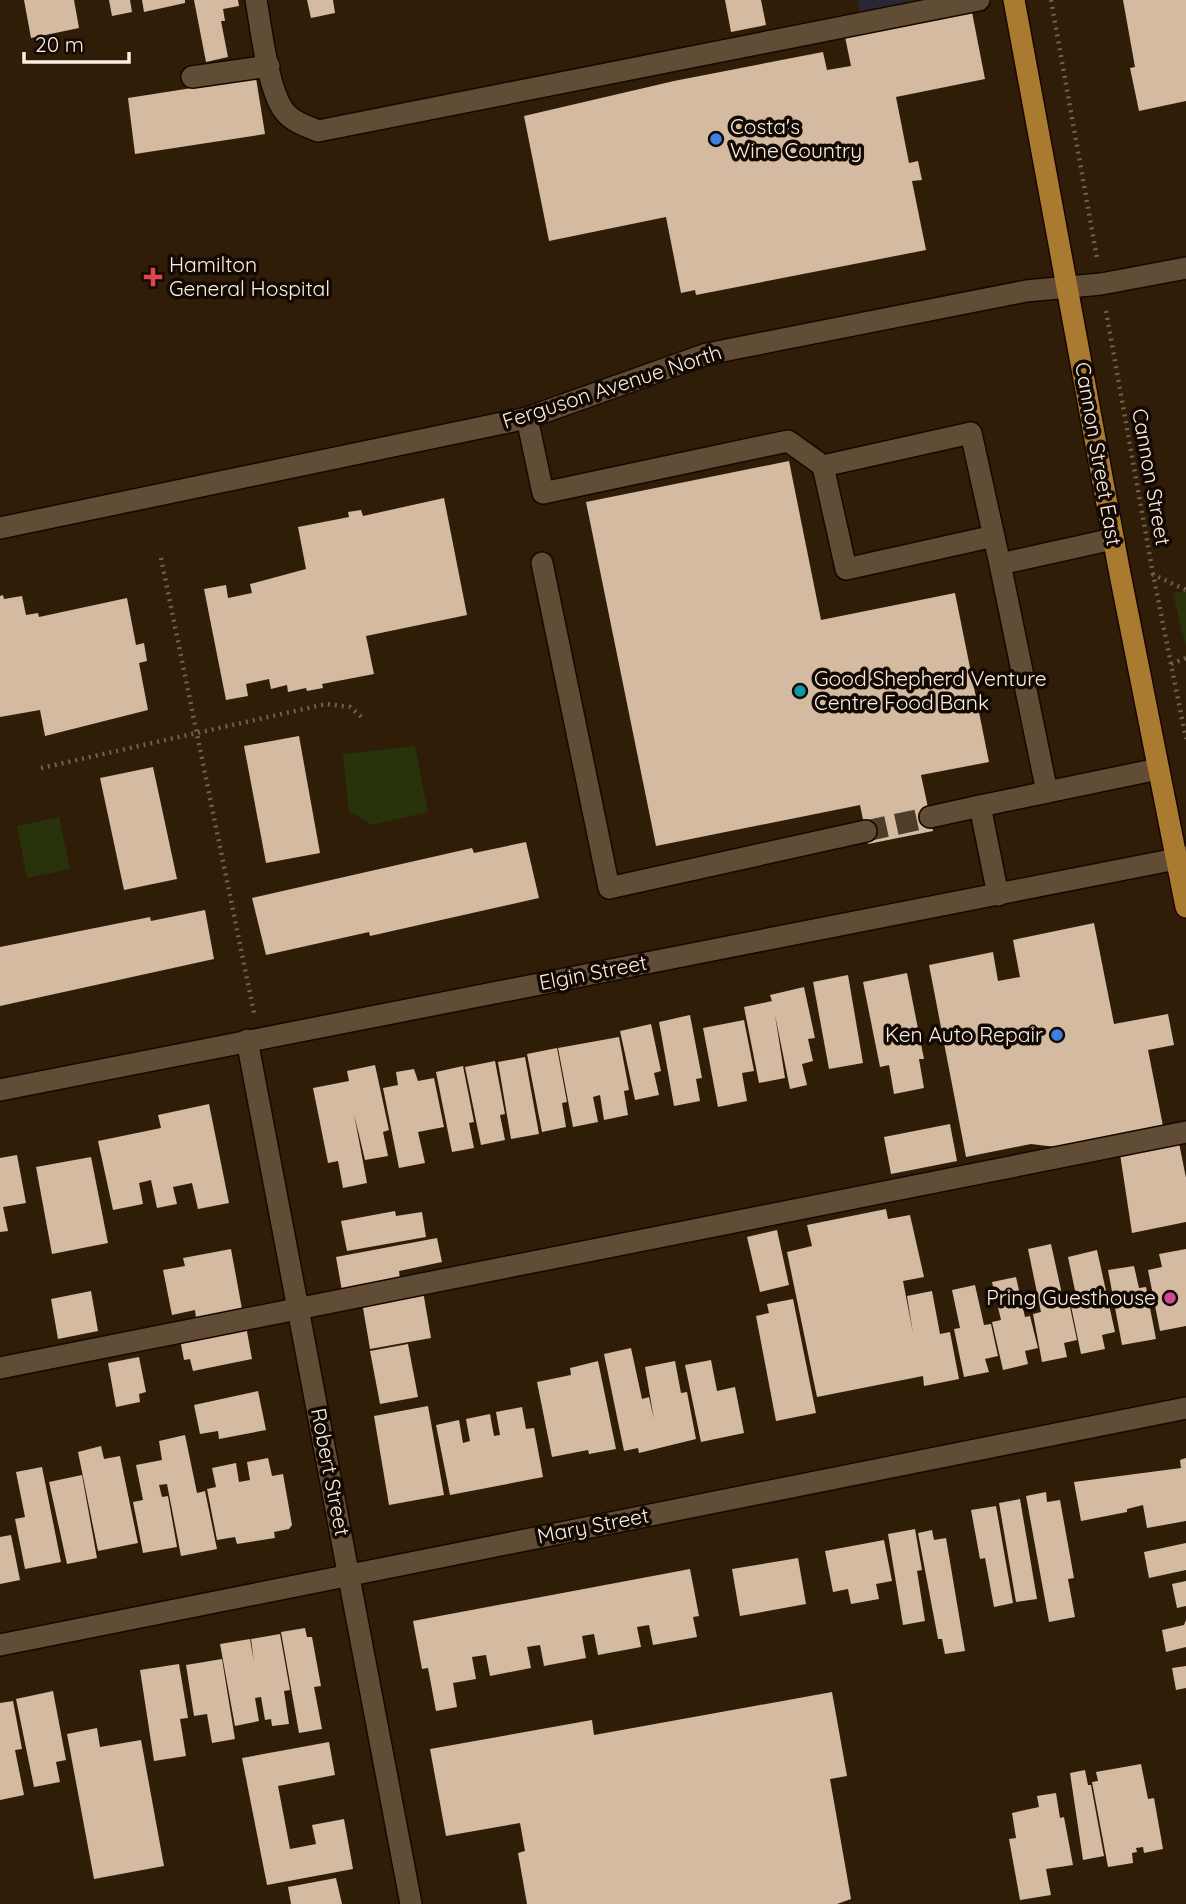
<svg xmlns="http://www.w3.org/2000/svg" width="1186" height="1904" viewBox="0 0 1186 1904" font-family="Quicksand,sans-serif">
  <rect width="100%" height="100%" fill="#301d08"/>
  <path fill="#2b2636" d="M857 0H944L860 15Z"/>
  <g fill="#28320b">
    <path d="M1186 591V648L1173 593Z"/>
    <path d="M415 746 428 812 372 825 349 811 343 754Z"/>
    <path d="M59 817 70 869 27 878 17 826Z"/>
  </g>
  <g fill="#d3baa1">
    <path d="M24 0H74L79 28 31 38Z"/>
    <path d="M109 0H130L132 12 112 16Z"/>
    <path d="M142 0H185V3L144 12Z"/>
    <path d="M194 0H238L239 6 223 9 225 21H221L228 57 206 62Z"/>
    <path d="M307 0H333L335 13 311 18Z"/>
    <path d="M725 0H761L766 25 731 32Z"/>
    <path d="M1123 0H1186V101L1139 111 1130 68 1135 67Z"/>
    <path d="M971 7 985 79 896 97 909 163 918 161 922 180 912 181 926 250 696 295 695 290 681 293 666 217 549 241 524 116 674 81 823 52 827 70 851 66 844 32Z"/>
    <path d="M256 78 265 134 135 154 128 98Z"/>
    <path d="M789 461 821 620 955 593 989 762 921 775 933 831 868 844 860 805 656 846 586 502Z"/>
    <path d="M444 498 467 615 366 636 374 674 322 684 323 688 307 691 306 688 288 692 287 685 271 689 269 679 246 684 248 696 226 700 204 589 226 585 228 598 252 593 250 584 306 569 298 527 349 517 348 512 361 510 363 516Z"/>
    <path d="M3 595 4 599 22 596 26 615 38 613 39 617 127 598 136 645 144 643 147 661 139 663 148 710 45 736 40 710 0 717V596Z"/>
    <path d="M299 736 320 853 266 863 244 746Z"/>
    <path d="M153 767 177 879 124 890 100 778Z"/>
    <path d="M526 842 539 898 370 936 369 932 266 955 252 898 472 848 474 853Z"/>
    <path d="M205 910 214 959 0 1006V947L150 917 151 921Z"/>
    <path d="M1094 923 1114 1024 1168 1014 1174 1045 1148 1050 1163 1126 1056 1147 1031 1144 966 1157 929 965 993 952 998 981 1020 977 1013 940Z"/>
    <path d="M907 973 924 1059H919L924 1088 894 1094 889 1065 880 1067 863 982Z"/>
    <path d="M848 975 863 1063 829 1069 813 982Z"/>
    <path d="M804 987 815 1038 808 1039 813 1061 802 1064 807 1085 790 1089 775 1015 785 1078 759 1083 744 1007 772 1001 770 995Z"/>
    <path d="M690 1015 702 1078 696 1079 700 1101 674 1106 659 1022Z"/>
    <path d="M744 1020 754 1071 742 1073 747 1101 718 1107 703 1028Z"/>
    <path d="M651 1024 661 1071 654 1073 659 1095 635 1100 620 1031Z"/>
    <path d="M619 1037 629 1090 624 1091 628 1115 604 1120 600 1095 593 1097 598 1122 573 1127 558 1048Z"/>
    <path d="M557 1048 567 1102 562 1103 566 1127 542 1132 527 1054Z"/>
    <path d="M525 1057 539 1134 511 1139 498 1062Z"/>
    <path d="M495 1061 505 1114 500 1115 505 1140 481 1145 465 1067Z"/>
    <path d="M375 1065 389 1130 383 1132 388 1156 365 1160 354 1114 367 1183 343 1188 338 1161 328 1163 313 1088 349 1081 347 1071Z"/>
    <path d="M463 1066 474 1122 469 1123 474 1148 452 1152 436 1072Z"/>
    <path d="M414 1069 418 1081 434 1078 444 1127 418 1132 425 1163 399 1168 383 1088 398 1085 396 1072Z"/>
    <path d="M209 1104 229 1203 198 1209 192 1183 173 1187 177 1204 157 1208 151 1180 139 1183 143 1204 113 1210 98 1141 161 1128 158 1115Z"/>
    <path d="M950 1124 957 1161 891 1174 884 1137Z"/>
    <path d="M1179 1143 1186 1178V1222L1132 1233 1120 1154Z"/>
    <path d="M17 1155 26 1203 3 1207 8 1231 0 1232V1158Z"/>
    <path d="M91 1157 108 1243 52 1254 36 1167Z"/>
    <path d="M886 1209 888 1219 910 1215 924 1277 903 1281 913 1333 907 1296 932 1291 940 1334 950 1332 959 1379 924 1386 923 1376 817 1397 787 1252 812 1246 807 1225Z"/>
    <path d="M395 1211 396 1216 422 1212 426 1237 347 1251 341 1221Z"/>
    <path d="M777 1230 789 1285 760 1292 747 1237Z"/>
    <path d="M437 1238 442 1262 399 1271 400 1279 342 1291 336 1257Z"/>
    <path d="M1051 1244 1065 1308 1070 1307 1077 1340 1064 1343 1067 1357 1042 1362 1033 1314 1041 1312 1028 1249Z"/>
    <path d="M231 1249 242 1309 196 1318 195 1310 172 1315 163 1270 185 1266 183 1258Z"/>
    <path d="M1186 1249V1326L1160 1331 1148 1270 1162 1267 1159 1254Z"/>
    <path d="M1097 1250 1115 1332 1102 1335 1105 1349 1081 1354 1071 1306 1078 1305 1068 1257Z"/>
    <path d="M1134 1266 1139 1288 1146 1287 1156 1339 1122 1345 1108 1270Z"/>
    <path d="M1016 1277 1025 1317 1030 1316 1038 1348 1025 1351 1028 1364 1003 1370 992 1322 1001 1320 992 1282Z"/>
    <path d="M975 1285 984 1325 991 1324 998 1356 985 1359 989 1372 964 1377 954 1329 960 1328 952 1290Z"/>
    <path d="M91 1291 98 1331 58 1339 51 1299Z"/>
    <path d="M423 1291 431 1338 370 1349 362 1302Z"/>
    <path d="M793 1299 816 1413 776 1421 756 1316 769 1313 767 1304Z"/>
    <path d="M246 1326 252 1359 193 1371 190 1359 184 1360 180 1339Z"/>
    <path d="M408 1344 418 1397 380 1404 370 1351Z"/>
    <path d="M631 1348 642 1399 649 1397 654 1419 645 1367 675 1361 681 1393 687 1392 696 1439 639 1453 638 1448 624 1451 604 1354Z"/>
    <path d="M139 1357 146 1392 139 1394 140 1402 116 1407 108 1363Z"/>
    <path d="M711 1360 717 1391 735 1387 744 1433 701 1442 685 1365Z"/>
    <path d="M598 1361 616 1449 589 1454 588 1450 552 1457 537 1382 571 1375 570 1368Z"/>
    <path d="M258 1391 266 1430 219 1439 218 1431 200 1434 194 1405Z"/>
    <path d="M428 1406 444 1495 389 1505 374 1416Z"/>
    <path d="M522 1407 526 1429 534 1428 543 1477 450 1495 436 1425 459 1420 463 1443 470 1441 466 1419 490 1414 494 1436 500 1435 496 1412Z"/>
    <path d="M185 1435 197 1493 205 1491 217 1549 181 1556 167 1484 159 1485 162 1497 168 1496 177 1547 143 1553 133 1502 143 1500 136 1465 162 1460 159 1441Z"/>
    <path d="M101 1446 104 1459 120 1456 138 1543 98 1551 78 1452Z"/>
    <path d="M268 1458 272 1476 283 1474 292 1525 289 1529 274 1532 275 1538 237 1544 235 1537 217 1540 207 1489 216 1487 212 1468 236 1463 239 1482 250 1480 247 1462Z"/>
    <path d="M1186 1458V1521L1147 1528 1143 1505 1127 1509V1512L1081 1521 1074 1482 1181 1468 1180 1460Z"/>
    <path d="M42 1467 61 1562 25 1569 15 1519 25 1517 16 1472Z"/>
    <path d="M82 1475 97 1558 67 1564 49 1482Z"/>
    <path d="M1046 1492 1047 1502 1060 1500 1074 1578 1068 1579 1075 1617 1049 1622 1026 1496Z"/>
    <path d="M1020 1499 1037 1599 1016 1602 999 1503Z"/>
    <path d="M996 1506 1013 1603 994 1607 985 1558 980 1559 971 1510Z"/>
    <path d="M915 1529 922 1570 917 1571 925 1621 903 1625 888 1534Z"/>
    <path d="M932 1530 934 1540 946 1538 965 1651 945 1654 942 1639H938L918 1533Z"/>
    <path d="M11 1535 20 1580 0 1584V1537Z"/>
    <path d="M884 1540 892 1581 876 1584 879 1599 851 1604 848 1589 833 1592 825 1551Z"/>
    <path d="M1186 1543V1570L1149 1578 1144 1552Z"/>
    <path d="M798 1558 806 1604 740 1616 732 1569Z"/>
    <path d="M690 1569 699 1616 693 1617 697 1637 653 1645 649 1625 637 1627 641 1647 598 1655 594 1634 582 1636 586 1658 544 1666 540 1645 527 1647 531 1668 490 1676 486 1655 472 1657 476 1679 453 1683 457 1707 436 1711 428 1668 422 1669 413 1621Z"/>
    <path d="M1186 1581V1606L1177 1608 1172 1584Z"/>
    <path d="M1186 1620V1647L1166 1652 1162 1630 1184 1625Z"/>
    <path d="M305 1628 307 1637H312L321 1686 314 1687 322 1729 299 1733 281 1632Z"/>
    <path d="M280 1634 290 1690 284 1691 289 1724 272 1726 271 1719 265 1720 261 1697 255 1698 259 1721 235 1726 220 1644 250 1639 254 1662 251 1639Z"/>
    <path d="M222 1659 235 1739 212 1743 207 1714 194 1716 186 1665Z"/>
    <path d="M179 1664 188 1718 180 1719 186 1756 154 1761 140 1670Z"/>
    <path d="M1186 1666V1688L1176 1690 1172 1668Z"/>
    <path d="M53 1691 66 1760 56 1762 60 1782 34 1787 16 1699Z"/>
    <path d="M832 1692 847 1776 830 1779 851 1899 837 1904H527L518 1853 525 1851 520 1823 446 1836 430 1749 592 1720 594 1735Z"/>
    <path d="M13 1701 22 1749 15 1750 24 1795 0 1800V1703Z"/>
    <path d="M97 1728 100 1747 141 1740 164 1866 94 1879 67 1734Z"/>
    <path d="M329 1742 335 1775 278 1786 290 1849 316 1844 312 1825 344 1819 353 1869 267 1885 242 1758Z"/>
    <path d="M1141 1764 1148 1799 1154 1798 1163 1849 1144 1853 1143 1847 1136 1848 1137 1852 1132 1853 1133 1863 1108 1867 1092 1782 1098 1781 1096 1772Z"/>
    <path d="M1085 1770 1088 1785H1091L1104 1856 1083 1860 1070 1773Z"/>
    <path d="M1056 1793 1060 1818 1064 1817 1073 1865 1046 1869 1051 1895 1020 1900 1009 1839 1016 1838 1012 1813 1039 1807 1037 1796Z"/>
    <path d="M336 1878 342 1904H291L288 1887Z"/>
  </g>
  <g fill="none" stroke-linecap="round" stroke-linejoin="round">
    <path stroke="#4f3c29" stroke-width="21" stroke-dasharray="21 10" stroke-linecap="butt" d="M866 831 930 817"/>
    <g stroke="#170700" stroke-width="24">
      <g id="minor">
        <path d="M256 0C261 27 268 92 285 112 293 122 306 126 318 131L979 0"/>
        <path d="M192 77 269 66"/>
        <path d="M527 418 543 493 788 441 823 466"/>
        <path d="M0 528 527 418 707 354 1026 291 1101 284 1186 268"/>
        <path d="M994 536 846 569 823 466 971 433 1000 564 1047 792"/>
        <path d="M542 563 609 888 866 831"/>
        <path d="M1000 564 1113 539"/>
        <path d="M930 817 980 806"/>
        <path d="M998 895 980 806 1158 769"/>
        <path d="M247 1040 411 1904"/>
        <path d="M0 1090 1186 857"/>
        <path d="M0 1368 1186 1132"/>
        <path d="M0 1645 1186 1408"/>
      </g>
    </g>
    <g stroke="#170700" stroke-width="24">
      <path id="major" d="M1014 0 1119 569 1186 907"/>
    </g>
    <g stroke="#71604d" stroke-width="4.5" stroke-dasharray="2 5" stroke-linecap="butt">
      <path d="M1051 0 1097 258"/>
      <path d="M1106 311 1153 574 1186 739"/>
      <path d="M161 558 254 1013"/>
      <path d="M1152 574 1186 590"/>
      <path d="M1171 664 1186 658"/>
      <path d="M41 768 326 704 350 707 365 720"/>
    </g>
    <use href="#minor" stroke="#614c36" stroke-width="21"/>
    <use href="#major" stroke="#a97a2f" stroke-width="21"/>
  </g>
  <g fill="#3f7fe0" stroke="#120903" stroke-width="2.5">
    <circle cx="716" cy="139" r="7"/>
    <circle cx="1057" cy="1035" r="7"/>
  </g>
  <path fill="#e0444e" stroke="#120903" stroke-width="2.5" d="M149.5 266.5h7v7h7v7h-7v7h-7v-7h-7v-7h7z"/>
  <circle fill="#0f9aa8" stroke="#120903" stroke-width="2.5" cx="800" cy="691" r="7"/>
  <circle fill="#d1479c" stroke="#120903" stroke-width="2.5" cx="1170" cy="1298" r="7"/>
  <g text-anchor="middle" stroke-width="7" stroke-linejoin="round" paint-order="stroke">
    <g font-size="21" fill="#fcefe2" stroke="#120903" text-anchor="start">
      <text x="730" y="134">Costa's<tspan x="730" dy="24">Wine Country</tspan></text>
      <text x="169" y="272">Hamilton<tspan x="169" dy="24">General Hospital</tspan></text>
      <text x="814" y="686">Good Shepherd Venture<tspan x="814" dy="24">Centre Food Bank</tspan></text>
      <text x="1043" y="1042" text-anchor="end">Ken Auto Repair</text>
      <text x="1156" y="1305" text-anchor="end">Pring Guesthouse</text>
    </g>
    <g font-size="21" fill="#fcefe2" stroke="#120903">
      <text transform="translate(612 387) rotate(-18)" y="7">Ferguson Avenue North</text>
      <text transform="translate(1098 454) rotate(80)" y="7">Cannon Street East</text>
      <text transform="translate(1151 477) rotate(80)" y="7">Cannon Street</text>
      <text transform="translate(593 973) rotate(-11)" y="7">Elgin Street</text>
      <text transform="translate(330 1472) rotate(79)" y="7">Robert Street</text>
      <text transform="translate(593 1526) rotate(-11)" y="7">Mary Street</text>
    </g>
  </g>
  <path d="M24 52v10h105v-10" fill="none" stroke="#fcefe2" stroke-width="3.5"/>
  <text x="35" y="52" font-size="21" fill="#fcefe2" stroke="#120903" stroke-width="5" paint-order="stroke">20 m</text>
</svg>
